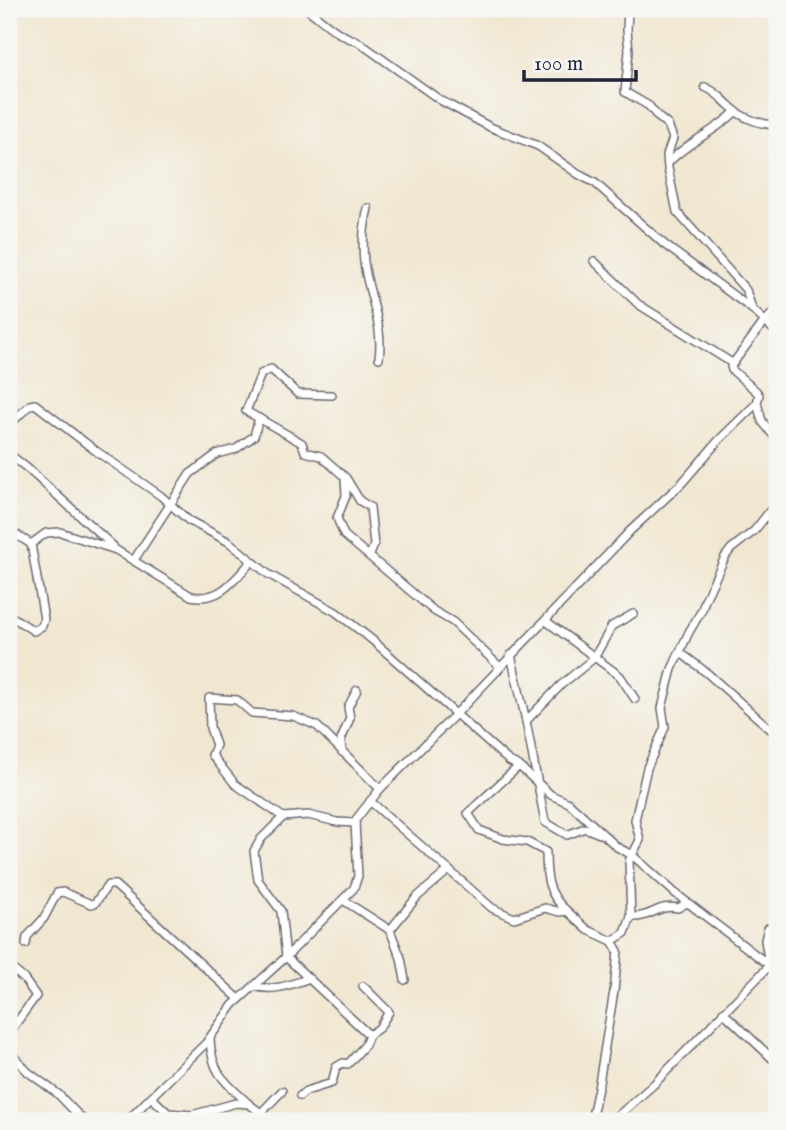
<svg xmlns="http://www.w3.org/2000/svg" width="786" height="1130" viewBox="0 0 786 1130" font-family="'IM FELL English',serif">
  <rect width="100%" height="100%" fill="#f6f6f2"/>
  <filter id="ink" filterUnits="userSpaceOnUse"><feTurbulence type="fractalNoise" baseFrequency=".0143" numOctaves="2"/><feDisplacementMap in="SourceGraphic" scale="14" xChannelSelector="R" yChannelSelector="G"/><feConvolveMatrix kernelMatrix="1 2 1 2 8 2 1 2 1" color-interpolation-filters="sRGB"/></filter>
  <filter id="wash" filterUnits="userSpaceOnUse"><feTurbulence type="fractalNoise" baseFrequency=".00686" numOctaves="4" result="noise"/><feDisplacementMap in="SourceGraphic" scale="28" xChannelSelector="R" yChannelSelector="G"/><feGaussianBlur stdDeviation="1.57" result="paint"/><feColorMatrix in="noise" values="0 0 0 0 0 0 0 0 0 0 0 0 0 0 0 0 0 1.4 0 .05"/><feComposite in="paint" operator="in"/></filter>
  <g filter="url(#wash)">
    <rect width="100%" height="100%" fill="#f1e7d1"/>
  </g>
  <g filter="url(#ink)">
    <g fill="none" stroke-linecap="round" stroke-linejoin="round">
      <g stroke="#6a6770" stroke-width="10">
        <g id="minor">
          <path d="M307 9C324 21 336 35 357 41L440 100 490 127 538 146 578 174 595 183 665 245 752 309 777 333"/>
          <path d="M628 9 627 30 629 51 625 92 649 106 658 117 668 125 673 138 667 155 668 168 677 212 746 290 752 309"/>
          <path d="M705 87C720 94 720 98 731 107 741 118 763 125 777 125"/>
          <path d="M668 163C688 141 716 132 736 111"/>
          <path d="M368 208C364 225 362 244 364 262 368 295 384 324 379 358"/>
          <path d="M594 261 638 304 732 363"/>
          <path d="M332 395 298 394 271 369 261 374 246 411 302 443 305 452 321 456 345 477 346 496 337 518 344 535 434 611 453 622 499 666"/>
          <path d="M757 403 762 421 777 440"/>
          <path d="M9 425 30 405 35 404 96 451 161 496 188 520 229 542 268 574 336 612 371 639 509 761 519 766 551 795 569 803 617 847 632 855 675 893 769 965 765 940 768 928 777 937"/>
          <path d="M9 454 27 468 113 546"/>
          <path d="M346 478 360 501 370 507 374 545 370 555"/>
          <path d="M9 530 31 544 44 619 42 626 34 631 9 615"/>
          <path d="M31 544 46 533 60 532 116 550 191 596C220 602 234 580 252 561"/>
          <path d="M134 560 190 474 217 454 236 449 254 436 259 418"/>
          <path d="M546 621 620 676 635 699"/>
          <path d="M681 653 707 673 777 735"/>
          <path d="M511 655 526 721"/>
          <path d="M342 752 341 740 350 718 348 707 357 690"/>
          <path d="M519 766 468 813 479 830 503 839 527 842 546 852C546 876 547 894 567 911"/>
          <path d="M370 801 492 908 514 918 545 908 560 912 567 911 588 930 612 941"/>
          <path d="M283 817 261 839 254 851 258 880 281 911 286 957 369 1035"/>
          <path d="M355 823 337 822 308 815 283 817 235 784 212 755 216 745 210 728 209 698 237 700 252 713 293 716 317 726 380 789"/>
          <path d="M600 834 585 828 567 835 545 822 526 721 561 685 594 658 612 626 633 614"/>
          <path d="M343 900 390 930 401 958 405 980"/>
          <path d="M631 917C653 918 656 904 678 908L687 903"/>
          <path d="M390 930 417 897 449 870"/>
          <path d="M26 944 27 937 44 918 57 893 63 892 91 904 95 903 108 885H115L239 999"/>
          <path d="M9 966 24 979 36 996 9 1033"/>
          <path d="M254 986C272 992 289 985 307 979"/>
          <path d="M723 1012 777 1063"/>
          <path d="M210 1040C212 1074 225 1082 249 1104"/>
          <path d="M9 1051 28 1072 58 1094 84 1121"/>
          <path d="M300 1096 306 1091 332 1083 336 1067 343 1063 348 1064 365 1045 369 1035 379 1028 389 1012 363 986"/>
          <path d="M151 1097 206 1043 233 1005 286 957 354 888 358 876 355 823 357 818 380 789 457 713 630 531 682 483 719 440 757 403 759 395 756 391 732 370 731 366 764 322 777 309"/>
          <path d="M261 1113 271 1121"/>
          <path d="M129 1119 172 1121"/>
          <path d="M127 1121 151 1097 168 1113 192 1115 236 1103 249 1104 261 1113 282 1091"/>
          <path d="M591 1121 599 1083 614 991 618 951 612 941 625 933 631 917 629 861 640 840 635 820 647 768 665 727 662 708 672 669 689 632 702 610 705 600 725 557 731 549 754 531 777 502"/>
          <path d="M612 1121 653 1085 777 958"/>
        </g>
      </g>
      <use href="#minor" stroke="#fff" stroke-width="7"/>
    </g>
  </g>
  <rect width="786" height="1130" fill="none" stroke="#f6f6f2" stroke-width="35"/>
  <path d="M524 70v10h112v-10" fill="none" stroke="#22223b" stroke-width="3.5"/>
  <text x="534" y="70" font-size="21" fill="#22223b" stroke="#f6f6f2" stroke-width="5" paint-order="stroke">100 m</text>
</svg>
